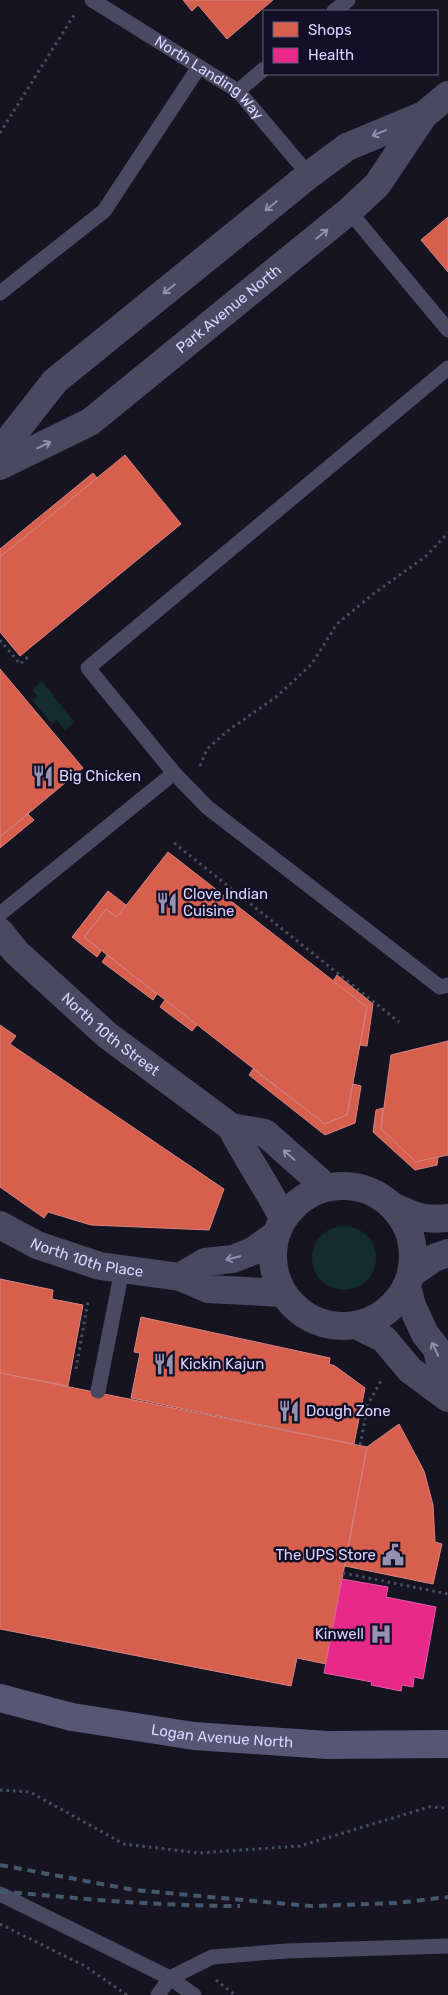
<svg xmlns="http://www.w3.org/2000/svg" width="448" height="1995" viewBox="0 0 448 1995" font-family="Rubik,sans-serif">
  <rect width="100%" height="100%" fill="#161421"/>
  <g fill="#132c2d">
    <path d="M42 681 74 722 65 730 57 720 52 724 32 700 37 696 32 690Z"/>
    <circle cx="344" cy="1258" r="32"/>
  </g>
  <g fill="#d6604d" stroke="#d78382">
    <path d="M183 0H273L227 39 198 5 192 11Z"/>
    <path d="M448 217V272L421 240Z"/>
    <path d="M125 455 181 524 20 656 0 632V557Z"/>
    <path d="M93 473 97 478 0 557V549Z"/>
    <path d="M0 669 83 768 0 837Z"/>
    <path d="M28 814 34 820 0 848V837Z"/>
    <path d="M168 852 367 1007 347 1115 325 1124 84 937 106 909 117 917Z"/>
    <path d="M108 891 126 905 117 917 106 909 84 937 101 951 97 957 72 937Z"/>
    <path d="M107 955 157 994 153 1000 102 962Z"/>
    <path d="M337 975 373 1004 367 1046 360 1045 367 1007 333 981Z"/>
    <path d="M165 1000 197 1025 192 1031 160 1007Z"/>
    <path d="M0 1025 16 1036 10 1044 224 1189 209 1230 91 1225 48 1212 44 1218 0 1187Z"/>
    <path d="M448 1041V1155L416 1162 381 1129 391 1055Z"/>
    <path d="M253 1069 325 1124 347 1115 353 1084 361 1086 355 1123 325 1135 249 1075Z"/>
    <path d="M383 1108 381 1129 416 1162 438 1157 437 1165 415 1170 373 1132 376 1110Z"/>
    <path d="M0 1279 53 1290 52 1299 83 1305 68 1386 0 1373Z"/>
    <path d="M141 1317 330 1358 329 1364 335 1366 365 1388 354 1444 131 1398 140 1353 134 1352Z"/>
    <path d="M0 1373 367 1447 326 1664 297 1658 291 1686 0 1629Z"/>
    <path d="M399 1424 424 1471 433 1505 435 1542 442 1544 433 1584 345 1566 367 1447Z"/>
  </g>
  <path fill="#e7298a" stroke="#e35cad" d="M342 1579 388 1587 386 1597 436 1607 423 1679 414 1677 413 1687 402 1685 401 1691 371 1685 372 1682 324 1673Z"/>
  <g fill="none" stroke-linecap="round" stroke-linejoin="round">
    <g stroke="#44505f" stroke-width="3" stroke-dasharray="2.5 4" stroke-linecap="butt">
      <path d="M0 133 74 15"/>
      <path d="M0 640 20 664 28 657"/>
      <path d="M200 766 207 749 230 729 276 697 311 665 337 624 373 594 425 557 448 533"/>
      <path d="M174 843 399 1022"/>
      <path d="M76 1369 88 1301"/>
      <path d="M360 1445 368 1404 381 1381"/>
      <path d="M343 1573 448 1594"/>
      <path d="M0 1790 30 1792 124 1844 199 1853 300 1846 429 1807 448 1808"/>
      <path d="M0 1924 85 1966 127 1995"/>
      <path d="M216 1980 235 1995"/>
    </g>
    <g stroke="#4a4962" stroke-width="15">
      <path id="s1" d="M92 0 238 91 309 175"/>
      <path d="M334 11 348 0"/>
      <path d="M238 91 264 69"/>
      <path d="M349 211 448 330"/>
      <path d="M0 293 104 211 199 67"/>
      <path d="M448 368 88 668 174 773 207 807 440 987 448 985"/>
      <path d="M0 914 174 773"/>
      <path d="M98 1391 122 1270"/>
      <path d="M0 1894 170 1978 194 1995"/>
      <path d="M158 1995 170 1978 212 1957 286 1951 448 1946"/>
    </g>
    <g stroke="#4a4962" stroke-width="28">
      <path d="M394 1207C414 1216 425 1221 448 1218"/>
      <path id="s2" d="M0 1225 37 1245 100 1266 180 1277 208 1289 282 1293"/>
      <path d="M411 1274 434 1258 448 1253"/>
      <path d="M180 1277 205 1262 233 1259 253 1251 275 1235"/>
    </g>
    <g stroke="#4a4962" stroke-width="28">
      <path d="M0 451 55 381 309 175 347 147 424 115 448 95"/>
      <path id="s3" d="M0 466 90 422 349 211 377 185 424 115"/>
      <path id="s4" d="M0 932 16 952 107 1035 231 1127 265 1133 326 1187"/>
      <path d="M231 1127C247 1158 267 1187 283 1218"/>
      <circle cx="343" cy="1256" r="70"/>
      <path d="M407 1286 412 1306 425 1334 437 1349 447 1396"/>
      <path d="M356 1325 384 1339 410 1370 448 1398"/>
    </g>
    <path stroke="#575674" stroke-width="28" id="s5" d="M0 1698 72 1717 194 1736 327 1745 448 1744"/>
    <g stroke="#43596b" stroke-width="4" stroke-dasharray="8 6" stroke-linecap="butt">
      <path d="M0 1865 134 1890 310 1906 397 1903 448 1897"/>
      <path d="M0 1891C80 1899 159 1906 240 1906"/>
    </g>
  </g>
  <defs><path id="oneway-shaft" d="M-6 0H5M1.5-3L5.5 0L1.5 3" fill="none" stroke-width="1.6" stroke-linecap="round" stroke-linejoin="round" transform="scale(1.25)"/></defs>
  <g stroke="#928eb0">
    <use href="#oneway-shaft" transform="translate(379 133) rotate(157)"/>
    <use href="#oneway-shaft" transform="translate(271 206) rotate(141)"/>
    <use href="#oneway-shaft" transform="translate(322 234) rotate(-39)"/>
    <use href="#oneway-shaft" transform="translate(169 289) rotate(141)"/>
    <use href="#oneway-shaft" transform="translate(44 445) rotate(-26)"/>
    <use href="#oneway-shaft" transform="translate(289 1155) rotate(-139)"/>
    <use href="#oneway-shaft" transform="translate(233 1258) rotate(166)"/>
    <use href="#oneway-shaft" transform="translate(435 1349) rotate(-115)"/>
  </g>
  <defs>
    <g id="restaurant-bare" transform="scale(1.725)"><path d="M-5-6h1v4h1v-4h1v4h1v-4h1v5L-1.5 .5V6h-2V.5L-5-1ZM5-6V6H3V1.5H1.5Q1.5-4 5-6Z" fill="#9591b1" stroke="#130f26" stroke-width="2.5" paint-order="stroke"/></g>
    <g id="civic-bare" transform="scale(1.725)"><path d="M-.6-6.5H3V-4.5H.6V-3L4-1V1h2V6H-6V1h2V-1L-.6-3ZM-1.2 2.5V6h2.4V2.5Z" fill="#9591b1" stroke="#130f26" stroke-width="2.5" paint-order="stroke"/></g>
    <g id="hospital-bare" transform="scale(1.725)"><path d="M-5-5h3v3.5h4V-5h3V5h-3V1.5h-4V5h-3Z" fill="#9591b1" stroke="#130f26" stroke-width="2.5" paint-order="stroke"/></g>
  </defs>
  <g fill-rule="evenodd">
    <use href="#restaurant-bare" x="43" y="776"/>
    <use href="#restaurant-bare" x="167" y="903"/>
    <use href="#restaurant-bare" x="164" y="1364"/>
    <use href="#restaurant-bare" x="289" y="1411"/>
    <use href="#civic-bare" x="393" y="1555"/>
    <use href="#hospital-bare" x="381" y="1634"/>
  </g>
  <g text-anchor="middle" stroke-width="5" stroke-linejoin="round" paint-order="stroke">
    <g font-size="15" fill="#d9d4ff" stroke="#130f26">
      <text dy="5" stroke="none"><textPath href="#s1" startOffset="141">North Landing Way</textPath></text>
      <text dy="5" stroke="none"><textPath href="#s3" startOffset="279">Park Avenue North</textPath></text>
      <text dy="5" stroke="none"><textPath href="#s4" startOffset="151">North 10th Street</textPath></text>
      <text dy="5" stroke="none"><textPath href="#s2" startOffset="94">North 10th Place</textPath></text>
      <text dy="5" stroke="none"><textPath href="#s5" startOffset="226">Logan Avenue North</textPath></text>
    </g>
    <g font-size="15" fill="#d9d4ff" stroke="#130f26" text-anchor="start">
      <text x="59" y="781">Big Chicken</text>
      <text x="183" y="899">Clove Indian<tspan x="183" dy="17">Cuisine</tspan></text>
      <text x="180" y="1369">Kickin Kajun</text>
      <text x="306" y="1416">Dough Zone</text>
      <text x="376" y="1560" text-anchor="end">The UPS Store</text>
      <text x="364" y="1639" text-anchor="end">Kinwell</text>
    </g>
  </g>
  <rect x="263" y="10" width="175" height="65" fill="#130f26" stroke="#625e7d"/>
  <rect x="273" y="22" width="25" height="15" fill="#d6604d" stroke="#625e7d"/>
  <text x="308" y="35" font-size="15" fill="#d9d4ff">Shops</text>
  <rect x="273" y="48" width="25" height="15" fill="#e7298a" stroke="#625e7d"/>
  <text x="308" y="60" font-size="15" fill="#d9d4ff">Health</text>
</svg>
